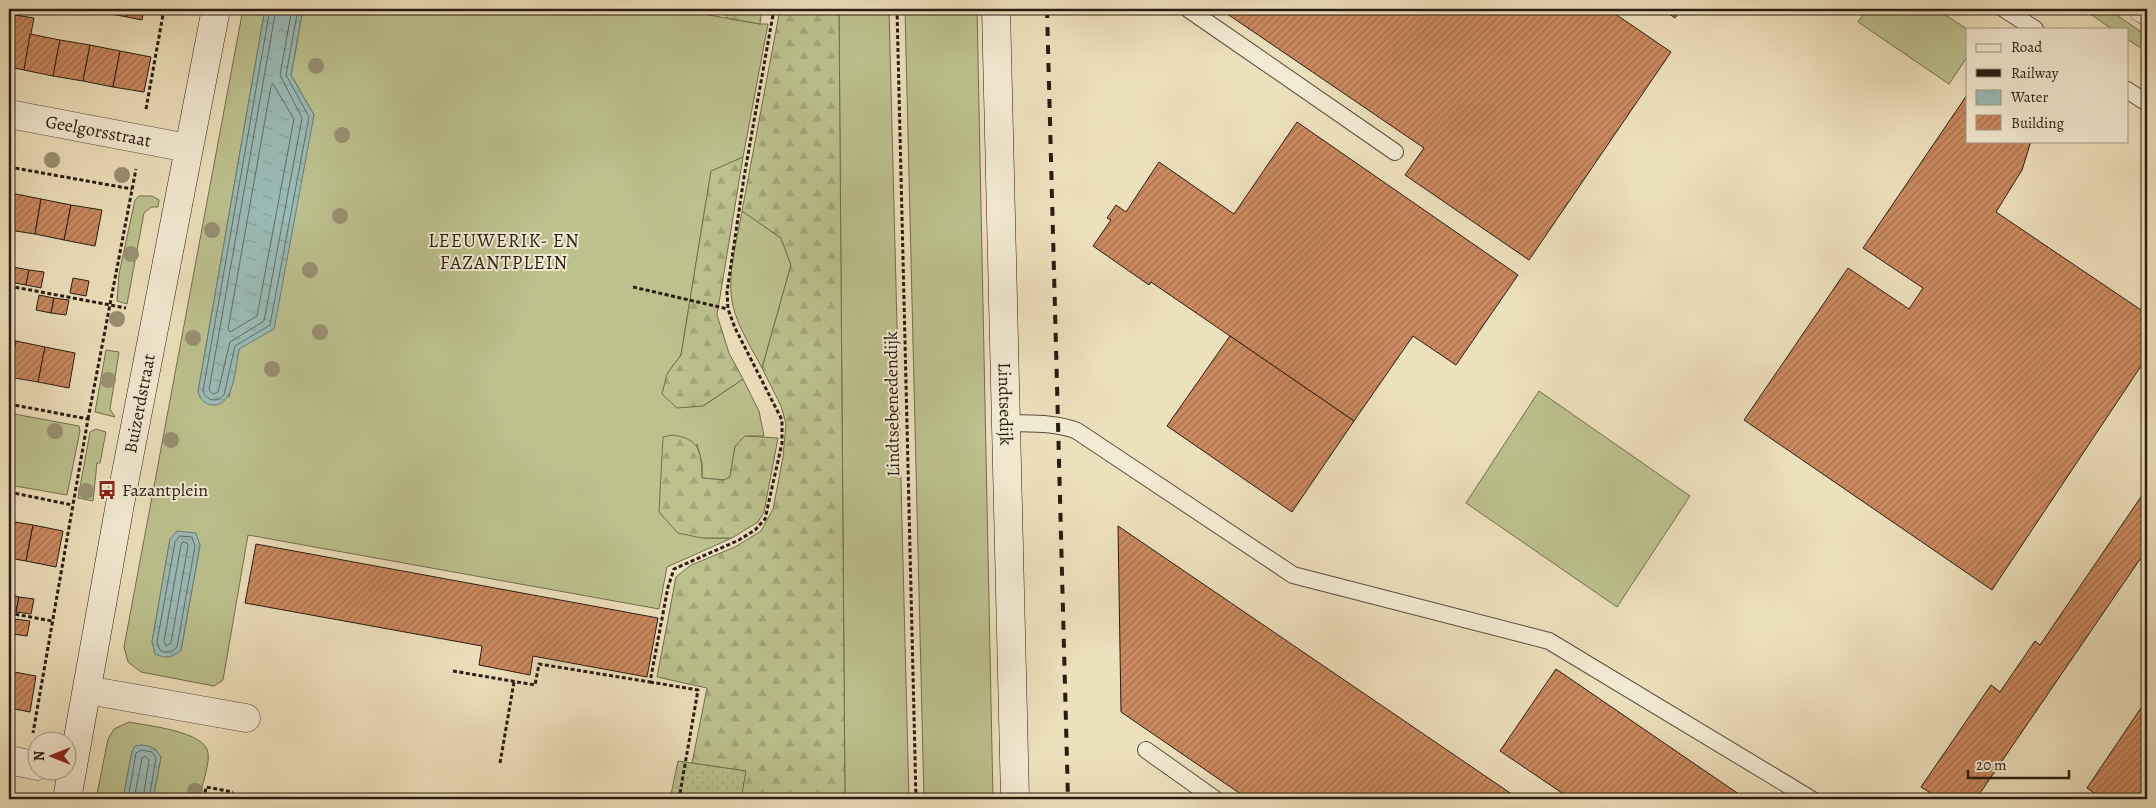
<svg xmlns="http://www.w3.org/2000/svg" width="2156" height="808" viewBox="0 0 2156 808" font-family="Alegreya,serif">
  <defs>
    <pattern id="forest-firs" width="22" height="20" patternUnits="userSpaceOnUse" patternTransform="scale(1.25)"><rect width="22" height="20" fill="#bcc18e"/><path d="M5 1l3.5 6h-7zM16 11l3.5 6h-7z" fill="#a2a57a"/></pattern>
    <pattern id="park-dots" width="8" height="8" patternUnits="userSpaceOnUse" patternTransform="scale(1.25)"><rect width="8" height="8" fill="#bcc18e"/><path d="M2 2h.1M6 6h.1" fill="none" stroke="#a2a57a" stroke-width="1.8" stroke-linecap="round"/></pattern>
    <pattern id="water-ripples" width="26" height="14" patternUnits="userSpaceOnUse" patternTransform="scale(1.25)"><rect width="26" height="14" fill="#9abcb7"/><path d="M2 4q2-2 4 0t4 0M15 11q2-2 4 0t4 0" fill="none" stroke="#85a19c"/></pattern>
    <pattern id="building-hatch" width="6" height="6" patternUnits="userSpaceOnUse" patternTransform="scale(1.25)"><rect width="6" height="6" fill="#cb8a5f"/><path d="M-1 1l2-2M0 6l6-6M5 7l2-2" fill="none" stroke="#a5704d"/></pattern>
  </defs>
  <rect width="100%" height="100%" fill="#ede0bc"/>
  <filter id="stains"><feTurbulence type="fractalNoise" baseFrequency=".004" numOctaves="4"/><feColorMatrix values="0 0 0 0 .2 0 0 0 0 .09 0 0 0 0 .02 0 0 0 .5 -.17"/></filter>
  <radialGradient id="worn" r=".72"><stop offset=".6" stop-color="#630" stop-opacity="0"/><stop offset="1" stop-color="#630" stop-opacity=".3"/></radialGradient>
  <g fill="#bcc18e" stroke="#726e50" fill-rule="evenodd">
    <path d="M243 9H265L198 392 229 397 239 349 314 115 291 75 303 9H675L760 24H768L743 157 711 172 681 355 667 374 703 406 743 379 759 411 764 436H745L735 446 730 478 724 480 702 478V463L697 444 702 538H732L667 567 659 609 248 535 223 680 214 686 141 672 128 662 124 647ZM170 539 200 545 181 650 152 642Z"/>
    <path d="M839 9H889L909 799H845Z"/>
    <path d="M905 9H977L993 799H924Z"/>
    <path d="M1867 9H1936L1967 29V57L1949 84 1858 22Z"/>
    <path d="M2083 9H2108L2147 36V52L2127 39V29H2112Z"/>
    <path d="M139 196H152L159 200 158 207H151L144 213 127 304 117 301 119 274 135 200Z"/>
    <path d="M742 211 781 238 791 265 762 368C753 351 741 332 735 313 724 281 737 243 742 211Z"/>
    <path d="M106 350 119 352 110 409 115 417 95 412Z"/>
    <path d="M1539 391 1690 496 1617 607 1466 503Z"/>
    <path d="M9 413 79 426 80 431 67 495 9 485Z"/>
    <path d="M96 429 106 432 100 463H97L93 501 78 498 90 432Z"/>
    <path d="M129 722C148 726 205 731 208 753 210 764 201 788 199 799H153L161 757 155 749 141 745 132 751 123 799H96L108 739 114 729Z"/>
  </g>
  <g fill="url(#forest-firs)" stroke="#726e50">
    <path d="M728 9H762L760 24 726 18Z"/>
    <path d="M780 9H839L845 799H741L745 771 692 763 707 688 657 677 676 577 691 565 735 547 761 531 773 509 783 457 786 424 781 406 762 368 791 265 781 238 742 211Z"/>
    <path d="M743 157 717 315 729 353 743 379 703 406 677 408 662 394 667 374 681 355 711 171Z"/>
    <path d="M672 435C701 439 701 452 702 478L724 480 730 477 735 446 745 436 778 438 764 512 758 522 732 538H702L678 533 659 512 663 437Z"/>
  </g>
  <path fill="url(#park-dots)" stroke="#726e50" d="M678 761 746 771 741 799H670Z"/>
  <g fill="url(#water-ripples)" stroke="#6d7c75">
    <path d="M265 9H303L291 75 314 115 274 329 239 349C236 365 234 408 212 405 204 404 200 399 198 392Z"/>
    <path d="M177 531 196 533 200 545 181 650C172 658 167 659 155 654L152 642 170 539Z"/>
    <path d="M141 745C152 745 155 749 161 757L153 799H123L132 751 135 746Z"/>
  </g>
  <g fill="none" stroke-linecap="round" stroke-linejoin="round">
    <g stroke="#626c65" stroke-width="1">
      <path d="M270 9 203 391C206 401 217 403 224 395L235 346 270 325 309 117 286 75 298 9"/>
      <path d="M276 9 209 390 213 394 218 392 230 342 264 321 302 118 280 75 292 9"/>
      <path d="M273 84 294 119 257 316 230 332 228 329 271 86Z"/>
      <path d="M180 536 192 537 195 546 177 647C172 652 166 654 160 650L157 642 175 542Z"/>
      <path d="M183 542 187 543 188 546 171 643 166 646 164 641 181 545Z"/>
      <path d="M128 799 136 753 142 750 152 752 156 758 149 799"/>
      <path d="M134 799 142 758 145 756 149 760 143 799"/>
    </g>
  </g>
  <g fill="url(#building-hatch)" stroke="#291c13">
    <path d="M112 9H128L127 17 111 14Z"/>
    <path d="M128 9H144L142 20 127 17Z"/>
    <path d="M1220 9H1608L1671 52 1529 260 1405 175 1424 148Z"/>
    <path d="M1662 9H1681L1675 18Z"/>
    <path d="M9 14 34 18 24 70 9 67Z"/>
    <path d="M30 34 60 40 53 76 24 70Z"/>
    <path d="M60 40 90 45 83 81 53 76Z"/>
    <path d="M90 45 120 51 113 87 83 81Z"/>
    <path d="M120 51 151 57 144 92 113 87Z"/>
    <path d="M1967 95V141H2031L2022 170 1996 212 2147 314V357L1992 590 1744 420 1848 268 1909 309 1923 288 1863 248Z"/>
    <path d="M1297 122 1518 275 1456 365 1413 336 1354 421 1151 282 1149 285 1093 246 1111 220 1107 218 1116 205 1126 212 1159 162 1234 214Z"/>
    <path d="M11 193 41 199 35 234 9 230Z"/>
    <path d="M41 199 71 205 64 240 35 234Z"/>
    <path d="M71 205 102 210 95 246 64 240Z"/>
    <path d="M13 267 29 270 26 285 10 282Z"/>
    <path d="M29 270 44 272 41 288 26 285Z"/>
    <path d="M73 278 89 281 86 296 70 293Z"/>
    <path d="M39 295 54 298 51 313 36 310Z"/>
    <path d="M54 298 69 300 66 315 51 313Z"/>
    <path d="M1230 336 1354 421 1292 512 1167 426Z"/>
    <path d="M9 340 16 341 9 377Z"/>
    <path d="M16 341 45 347 38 382 9 377Z"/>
    <path d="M45 347 75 353 69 388 38 382Z"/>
    <path d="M2147 488V549L1976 799H1940L1921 787 1991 685 2000 692 2035 641 2040 645Z"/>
    <path d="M9 521 33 525 26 561 9 558Z"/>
    <path d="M33 525 63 531 56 567 26 561Z"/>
    <path d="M1118 526 1519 799H1248L1121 712Z"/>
    <path d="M256 544 658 618 647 677 533 656 530 675 479 665 482 646 245 603Z"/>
    <path d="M9 594 19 597 16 612 9 610Z"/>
    <path d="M19 597 34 599 31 614 16 612Z"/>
    <path d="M9 618 15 619 12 634 9 633Z"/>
    <path d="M15 619 30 621 27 636 12 634Z"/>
    <path d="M1556 669 1746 799H1571L1500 751Z"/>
    <path d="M9 671 36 676 30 712 9 708Z"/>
    <path d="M2147 699V799H2103L2087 788Z"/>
  </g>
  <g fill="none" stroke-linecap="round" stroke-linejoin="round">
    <g stroke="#5a4d3d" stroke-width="18">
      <g id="lane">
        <path d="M1188 9 1395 152"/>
        <path d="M2004 9 2035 29"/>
        <path d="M2127 90 2147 103"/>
        <path d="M1005 423C1029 424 1055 422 1077 431L1293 575 1549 641 1811 799"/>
        <path d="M1146 750 1215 799"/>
      </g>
    </g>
    <g stroke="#5a4d3d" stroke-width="29">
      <g id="street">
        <path d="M2143 9 2147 11"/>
        <path id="s1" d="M9 114 188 148"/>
        <path d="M87 690 246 718"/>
        <path d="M9 760 38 766"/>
      </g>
    </g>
    <g stroke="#291c13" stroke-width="29">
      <g id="secondary">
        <path id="s2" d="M996 9 1015 799"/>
        <path id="s3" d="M67 799 120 504 216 9"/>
      </g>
    </g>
    <g stroke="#291c13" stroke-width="3" stroke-dasharray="4 2.5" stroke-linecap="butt">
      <path d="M897 9 916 799"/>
      <path d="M146 109 164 9"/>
      <path d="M9 167 132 189"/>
      <path d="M9 286 126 308"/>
      <path d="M633 287 728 309"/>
      <path d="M9 404 88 419 33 733"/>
      <path d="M88 419 136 169"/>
      <path d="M9 492 72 505"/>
      <path d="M9 613 52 621"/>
      <path d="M453 671 535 685 539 664 650 682 668 587 674 569 739 540 755 530 765 519 782 443V420L735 328 728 309 727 292 744 177 774 9"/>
      <path d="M650 682 698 690 679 799"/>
      <path d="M500 763 514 682"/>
      <path d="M204 799 206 787 233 792"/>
    </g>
    <use href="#lane" stroke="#f3ebd3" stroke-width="16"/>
    <use href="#street" stroke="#f3ebd3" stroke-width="28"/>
    <use href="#secondary" stroke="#f3ebd3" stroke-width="28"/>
    <path stroke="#291c13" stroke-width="4" stroke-dasharray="9 9" stroke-linecap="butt" d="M1047 9 1068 799"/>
  </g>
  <g fill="#999073">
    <circle cx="316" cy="66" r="8"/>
    <circle cx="342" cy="135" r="8"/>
    <circle cx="52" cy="160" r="8"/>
    <circle cx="122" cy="175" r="8"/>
    <circle cx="340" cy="216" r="8"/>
    <circle cx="212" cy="230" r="8"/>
    <circle cx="131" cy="254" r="8"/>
    <circle cx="310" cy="270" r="8"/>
    <circle cx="117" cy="319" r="8"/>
    <circle cx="320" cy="332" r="8"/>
    <circle cx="193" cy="338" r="8"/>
    <circle cx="272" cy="369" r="8"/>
    <circle cx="108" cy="380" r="8"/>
    <circle cx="55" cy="431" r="8"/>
    <circle cx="171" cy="440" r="8"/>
    <circle cx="86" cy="491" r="8"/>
    <circle cx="195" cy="791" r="8"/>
  </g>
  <defs>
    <g id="bus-bare" transform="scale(1.5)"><path d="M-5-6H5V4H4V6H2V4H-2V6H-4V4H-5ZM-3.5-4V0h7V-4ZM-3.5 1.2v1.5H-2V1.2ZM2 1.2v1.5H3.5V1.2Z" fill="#8f2418" stroke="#f3ebd3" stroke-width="2.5" paint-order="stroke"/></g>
  </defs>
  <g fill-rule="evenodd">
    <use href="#bus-bare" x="107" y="490"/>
  </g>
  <g text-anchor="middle" stroke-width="4" stroke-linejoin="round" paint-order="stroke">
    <g font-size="18" fill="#291c13" stroke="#f3ebd3">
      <text dy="6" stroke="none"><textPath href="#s1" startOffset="91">Geelgorsstraat</textPath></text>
      <text dy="6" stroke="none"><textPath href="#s3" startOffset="402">Buizerdstraat</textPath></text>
      <text transform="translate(892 404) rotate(-91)" y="6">Lindtsebenedendijk</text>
      <text dy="6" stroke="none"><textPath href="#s2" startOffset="395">Lindtsedijk</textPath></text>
    </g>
    <g font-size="18" fill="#291c13" stroke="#f3ebd3" text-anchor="start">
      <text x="122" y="496">Fazantplein</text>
    </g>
    <g font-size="19" letter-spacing="1" fill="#291c13" stroke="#f3ebd3">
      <text x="504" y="247">LEEUWERIK- EN<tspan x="504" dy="22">FAZANTPLEIN</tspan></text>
    </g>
  </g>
  <rect width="2156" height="808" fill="none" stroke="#ede0bc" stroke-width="30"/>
  <rect x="10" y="10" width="2136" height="788" fill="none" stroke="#291c13" stroke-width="2.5"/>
  <rect x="15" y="15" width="2126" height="778" fill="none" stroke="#291c13"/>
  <rect x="1966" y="28" width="162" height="115" fill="#f3ebd3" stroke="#a29886"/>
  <rect x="1976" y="44" width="25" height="8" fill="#f3ebd3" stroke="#a29886"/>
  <text x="2011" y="52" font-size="15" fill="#291c13">Road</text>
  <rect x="1976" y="69" width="25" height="8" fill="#291c13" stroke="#a29886"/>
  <text x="2011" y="78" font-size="15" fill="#291c13">Railway</text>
  <rect x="1976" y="90" width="25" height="15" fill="url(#water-ripples)" stroke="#a29886"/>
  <text x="2011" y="102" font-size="15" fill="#291c13">Water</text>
  <rect x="1976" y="115" width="25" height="15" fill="url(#building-hatch)" stroke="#a29886"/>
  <text x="2011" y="128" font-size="15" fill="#291c13">Building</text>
  <g transform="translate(52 756) rotate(270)"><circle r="24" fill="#f3ebd3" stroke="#a29886"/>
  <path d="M0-4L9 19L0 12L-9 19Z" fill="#8f2418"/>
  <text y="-8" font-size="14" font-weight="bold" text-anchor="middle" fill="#291c13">N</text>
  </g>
  <path d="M1968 770v8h101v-8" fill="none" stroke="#291c13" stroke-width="2.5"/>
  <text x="1976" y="770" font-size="15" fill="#291c13" stroke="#f3ebd3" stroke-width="4" paint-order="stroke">20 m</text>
  <rect width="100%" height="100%" filter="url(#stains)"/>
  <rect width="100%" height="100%" fill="url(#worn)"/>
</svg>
